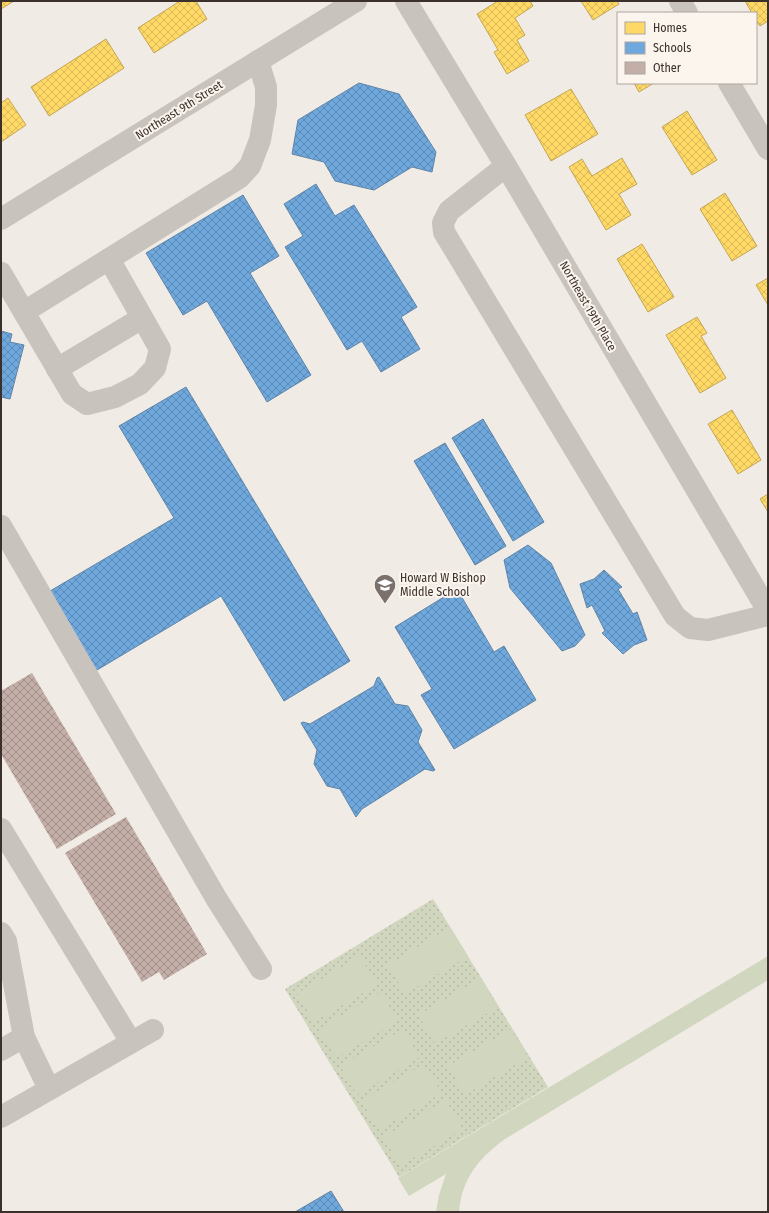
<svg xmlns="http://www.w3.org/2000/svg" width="769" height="1213" viewBox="0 0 769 1213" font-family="'Fira Sans Condensed',sans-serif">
  <defs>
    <pattern id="park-dots" width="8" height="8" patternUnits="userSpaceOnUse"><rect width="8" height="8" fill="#d1d6bf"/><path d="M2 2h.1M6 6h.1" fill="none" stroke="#b4b8a4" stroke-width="1.8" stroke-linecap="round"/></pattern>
    <pattern id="homes-cross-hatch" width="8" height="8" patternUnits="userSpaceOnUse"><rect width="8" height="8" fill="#ffd966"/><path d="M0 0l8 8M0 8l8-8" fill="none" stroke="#dbbb59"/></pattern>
    <pattern id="schools-cross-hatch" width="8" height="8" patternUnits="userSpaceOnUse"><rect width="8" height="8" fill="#6fa8dc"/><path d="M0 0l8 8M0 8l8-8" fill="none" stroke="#5c89b3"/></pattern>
    <pattern id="building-cross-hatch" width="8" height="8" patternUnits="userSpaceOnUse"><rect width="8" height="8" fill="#c3afa7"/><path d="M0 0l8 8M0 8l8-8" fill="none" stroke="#a08f88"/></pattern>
  </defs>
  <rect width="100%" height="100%" fill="#f0ebe5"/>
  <path fill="url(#park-dots)" d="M433 899 548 1087 399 1177 285 989Z"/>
  <g fill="#d1d6bf">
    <path d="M450 927 468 956 405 994 388 965Z"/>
    <path d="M360 956 377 985 314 1022 297 993Z"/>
    <path d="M768 956V980L505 1139C479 1158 462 1178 459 1212H436L439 1195 446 1174 409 1196 398 1178Z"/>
    <path d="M481 978 498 1007 435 1044 418 1015Z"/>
    <path d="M381 992 398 1021 336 1058 318 1029Z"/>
    <path d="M403 1029 420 1057 357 1095 340 1066Z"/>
    <path d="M511 1029 528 1057 465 1095 448 1066Z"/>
    <path d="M424 1064 442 1093 379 1130 361 1101Z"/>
    <path d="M446 1100 463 1129 400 1166 383 1137Z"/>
  </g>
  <g fill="url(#homes-cross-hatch)" stroke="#c4a654">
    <path d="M1 1H14L1 9Z"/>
    <path d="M180 1H196L207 19 154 53 138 28Z"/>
    <path d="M498 1H530L533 6 515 18 525 35 517 40 529 61 507 74 494 52 498 50 477 14Z"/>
    <path d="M581 1H617L619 4 593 20Z"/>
    <path d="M745 1H768V21L760 26 756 20V13H752Z"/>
    <path d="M106 39 124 68 49 116 31 87Z"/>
    <path d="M634 83H654L639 92Z"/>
    <path d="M571 89 598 134 551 161 525 115Z"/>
    <path d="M8 98 26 125 1 142V103Z"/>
    <path d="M687 111 717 160 692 175 662 127Z"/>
    <path d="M622 158 637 184 619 194 631 215 606 230 569 167 582 159 592 176Z"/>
    <path d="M725 193 757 246 732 261 700 209Z"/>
    <path d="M642 244 674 297 648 312 617 259Z"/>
    <path d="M768 278V305L756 285Z"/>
    <path d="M697 317 707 333 701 336 726 378 700 393 666 335Z"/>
    <path d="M732 410 761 460 738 474 708 424Z"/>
    <path d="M768 494V512L760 499Z"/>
  </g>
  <g fill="url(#schools-cross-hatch)" stroke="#5f84a7">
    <path d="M359 83 399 94 436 152 432 172 412 167 374 190 335 181 324 162 292 154 298 120Z"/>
    <path d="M316 184 335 216 354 205 417 307 401 317 420 349 381 372 362 341 347 350 285 247 303 236 284 204Z"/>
    <path d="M243 195 279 256 250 273 311 375 267 402 207 301 183 315 146 253Z"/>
    <path d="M1 331 12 334 10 342 24 345 10 399 1 397Z"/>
    <path d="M186 387 350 661 284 701 221 596 92 673 45 594 174 518 119 426Z"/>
    <path d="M483 419 544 522 513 541 452 438Z"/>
    <path d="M445 443 506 546 475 565 414 461Z"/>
    <path d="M528 545 551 563 585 635 575 646 562 651 510 588 504 560Z"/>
    <path d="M604 570 622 587 618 589 633 614 637 612 647 640 634 645 623 654 602 633 605 631 592 605 587 608 580 584 594 579Z"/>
    <path d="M457 589 494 652 504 646 536 700 454 749 421 695 432 689 395 627Z"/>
    <path d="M379 677 395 704 408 706 422 730 418 742 435 770 433 771 425 769 362 809 356 817 340 789 327 786 314 764 317 750 301 723 303 722 310 724 374 686 377 678Z"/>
    <path d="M331 1191 344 1212H295Z"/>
  </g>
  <g fill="url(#building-cross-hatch)">
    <path d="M32 673 116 814 57 849 1 754V691Z"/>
    <path d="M126 817 207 954 164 980 159 972 142 982 65 853Z"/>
  </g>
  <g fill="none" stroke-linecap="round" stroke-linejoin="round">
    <g stroke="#c9c3be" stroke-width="22">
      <path d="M406 1 506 166 768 611"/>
      <path d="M680 1 687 13"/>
      <path d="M729 83 768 149"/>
      <path d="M506 166 449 211 443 223 444 232 675 616 690 628 708 630 768 615"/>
      <path d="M1 219 356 1"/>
      <path d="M1 273 72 394 87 404 115 397 140 384 155 368 160 349 109 259"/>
      <path d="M24 312 239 178 250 166 260 140 266 105V87L258 61"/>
      <path d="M57 369 142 318"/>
      <path d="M1 526 216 898 261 969"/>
      <path d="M1 829 131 1042"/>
      <path d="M1 933 6 941 24 1037"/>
      <path d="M1 1050 24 1037 49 1089"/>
      <path d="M1 1117 153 1030"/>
    </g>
  </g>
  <defs>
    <g id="school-pin" transform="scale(1.15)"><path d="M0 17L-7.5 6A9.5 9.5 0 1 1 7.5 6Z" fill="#7a716c" stroke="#fbf5ee"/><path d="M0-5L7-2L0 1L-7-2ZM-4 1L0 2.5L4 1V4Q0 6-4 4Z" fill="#fff"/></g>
  </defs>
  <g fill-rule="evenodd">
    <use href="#school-pin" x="385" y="585"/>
  </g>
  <g text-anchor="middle" stroke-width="4" stroke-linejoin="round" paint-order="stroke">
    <g font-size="12" fill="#3b302b" stroke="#fbf5ee">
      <text transform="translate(179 110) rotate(-32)" y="4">Northeast 9th Street</text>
      <text transform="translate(588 306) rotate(60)" y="4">Northeast 19th Place</text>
    </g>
    <g font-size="12" fill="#3b302b" stroke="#fbf5ee" text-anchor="start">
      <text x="400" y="582">Howard W Bishop<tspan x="400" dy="14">Middle School</tspan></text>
    </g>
  </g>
  <rect width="769" height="1213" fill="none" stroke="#3b302b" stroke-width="4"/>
  <rect x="617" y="12" width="140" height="72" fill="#fbf5ee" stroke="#aea6a0"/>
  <rect x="625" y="22" width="20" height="12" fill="#ffd966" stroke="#aea6a0"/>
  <text x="653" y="32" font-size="12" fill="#3b302b">Homes</text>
  <rect x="625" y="42" width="20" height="12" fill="#6fa8dc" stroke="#aea6a0"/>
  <text x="653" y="52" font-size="12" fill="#3b302b">Schools</text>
  <rect x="625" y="62" width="20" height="12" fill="#c3afa7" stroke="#aea6a0"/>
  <text x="653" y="72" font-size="12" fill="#3b302b">Other</text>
</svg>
